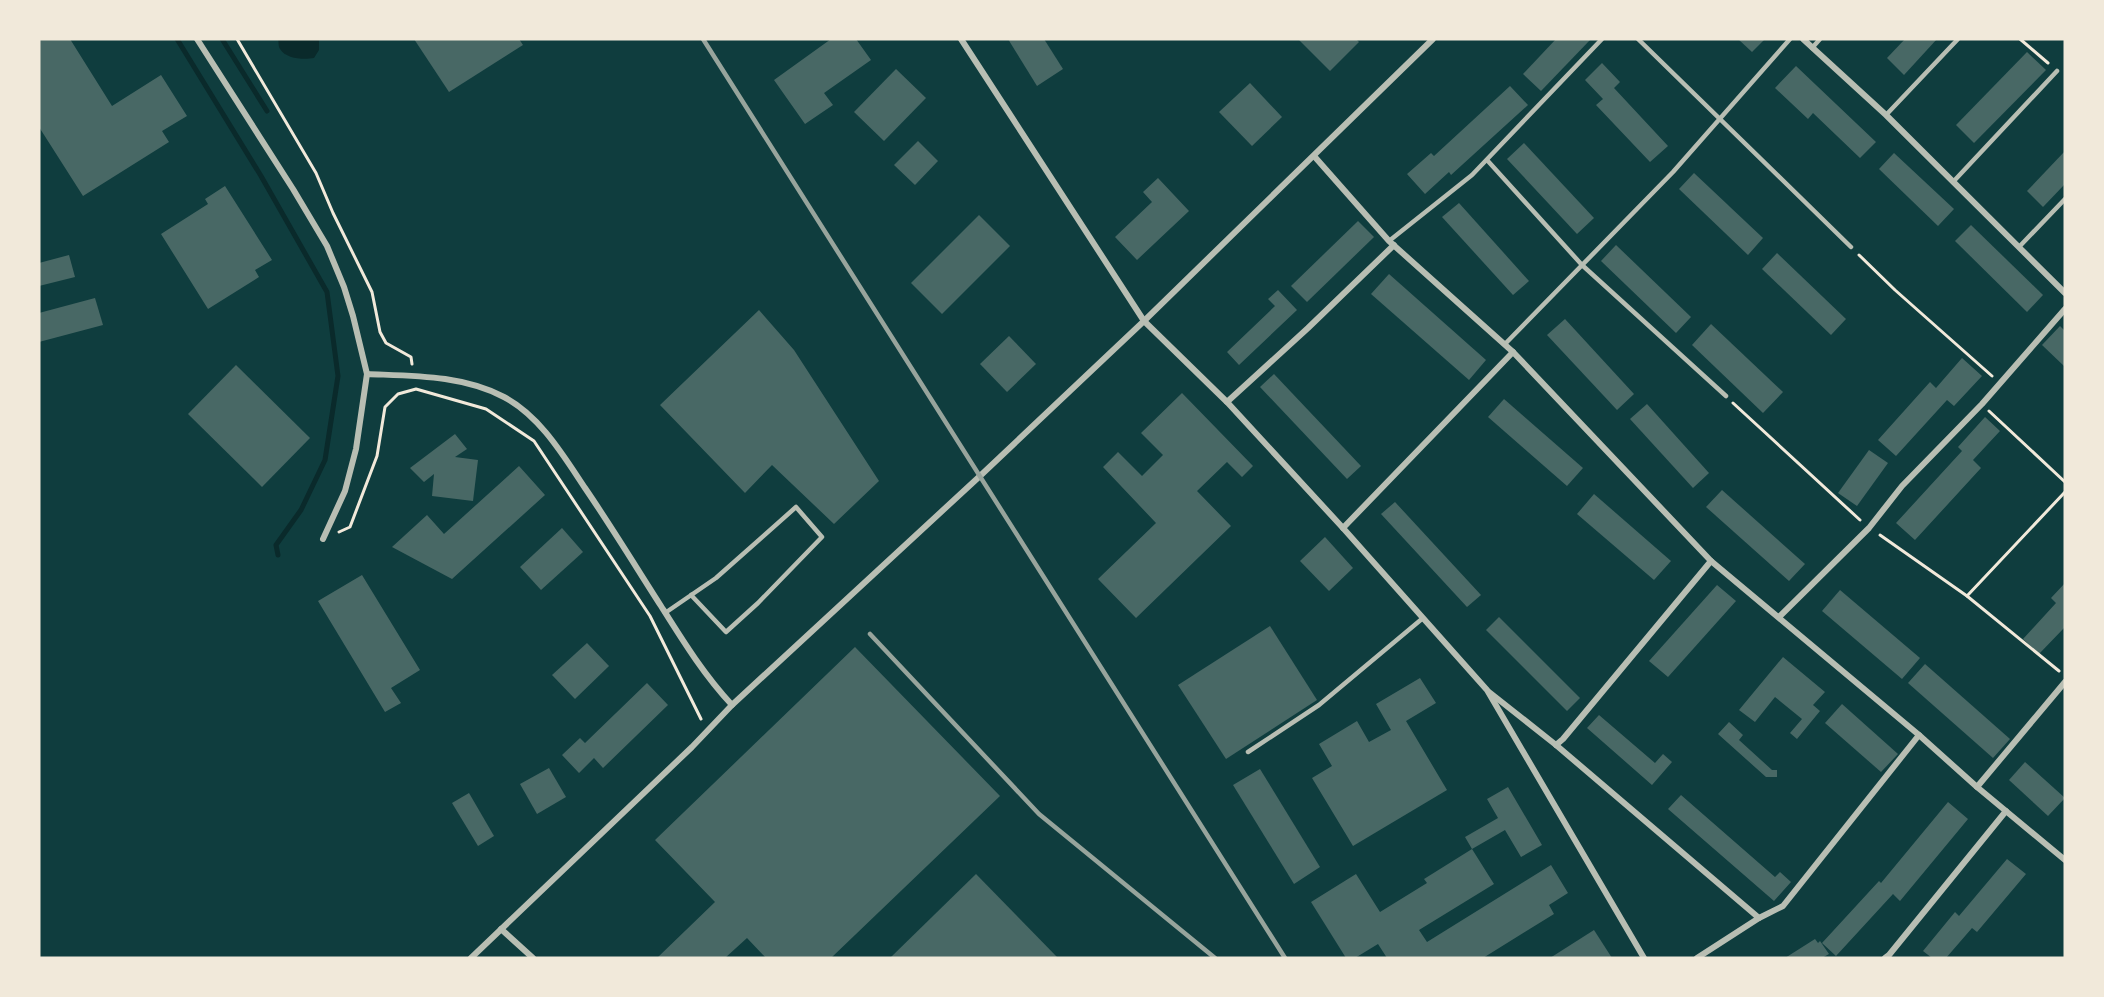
<svg xmlns="http://www.w3.org/2000/svg" width="2104" height="997" viewBox="0 0 2104 997" font-family="'Fira Sans Condensed',sans-serif">
  <rect width="100%" height="100%" fill="#0f3d3e"/>
  <path fill="#0a2a2b" d="M278 39H319V50L314 58C304 60 286 59 280 49 278 46 279 42 278 39Z"/>
  <g fill="none" stroke-linecap="round" stroke-linejoin="round">
    <g stroke="#0a2a2b" stroke-width="5">
      <path d="M177 39 261 176 327 292 338 376 325 460 301 510 276 545 278 555"/>
      <path d="M222 39 267 111"/>
    </g>
  </g>
  <g fill="#486865">
    <path d="M39 39H70L112 106 161 75 187 116 162 131 169 142 83 196 39 127Z"/>
    <path d="M414 39H519L523 45 449 92Z"/>
    <path d="M831 39H856L871 60 824 93 833 105 805 124 774 80Z"/>
    <path d="M1008 39H1044L1063 69 1037 86Z"/>
    <path d="M1298 39H1356L1359 42 1330 71Z"/>
    <path d="M1556 39H1591L1541 91 1523 74Z"/>
    <path d="M1738 39H1765L1752 52Z"/>
    <path d="M1905 39H1937L1904 75 1887 58Z"/>
    <path d="M2027 52 2046 70 1974 143 1956 125Z"/>
    <path d="M1602 63 1620 82 1614 88 1668 146 1650 162 1596 105 1603 99 1585 80Z"/>
    <path d="M1796 66 1876 142 1860 158 1813 113 1808 119 1775 88Z"/>
    <path d="M896 69 926 98 884 141 854 112Z"/>
    <path d="M1250 83 1282 117 1252 146 1219 112Z"/>
    <path d="M1510 86 1528 105 1451 175 1449 172 1425 194 1407 174 1431 153 1434 156Z"/>
    <path d="M918 141 938 161 915 185 894 165Z"/>
    <path d="M1524 143 1594 218 1577 234 1507 159Z"/>
    <path d="M2065 151V184L2043 207 2027 191Z"/>
    <path d="M1894 153 1954 209 1938 226 1879 169Z"/>
    <path d="M1694 173 1763 238 1748 255 1679 189Z"/>
    <path d="M1158 178 1189 211 1137 260 1115 237 1152 202 1143 192Z"/>
    <path d="M225 186 272 260 255 270 259 277 208 309 161 234 208 204 205 199Z"/>
    <path d="M1459 203 1529 281 1513 295 1442 217Z"/>
    <path d="M979 215 1010 246 942 314 911 283Z"/>
    <path d="M1358 221 1374 237 1307 302 1291 286Z"/>
    <path d="M1971 225 2043 295 2027 312 1955 241Z"/>
    <path d="M1616 245 1691 317 1676 333 1601 261Z"/>
    <path d="M1777 253 1846 319 1831 335 1762 269Z"/>
    <path d="M69 255 75 277 39 286V263Z"/>
    <path d="M1389 274 1486 360 1469 380 1371 294Z"/>
    <path d="M1278 290 1297 310 1239 365 1227 352 1275 306 1268 299Z"/>
    <path d="M95 298 103 325 39 342V313Z"/>
    <path d="M759 310 794 350 879 481 834 524 772 465 745 493 660 405Z"/>
    <path d="M1565 319 1634 394 1617 410 1547 335Z"/>
    <path d="M1711 324 1783 392 1763 413 1692 345Z"/>
    <path d="M2060 326 2065 331V367L2042 345Z"/>
    <path d="M1009 336 1036 364 1007 392 980 364Z"/>
    <path d="M1962 358 1982 376 1954 406 1947 400 1896 456 1878 440 1930 382 1936 388Z"/>
    <path d="M236 365 310 438 262 487 188 414Z"/>
    <path d="M1274 374 1361 466 1347 479 1260 387Z"/>
    <path d="M1182 393 1253 466 1242 477 1227 462 1197 491 1231 526 1136 618 1098 579 1156 523 1103 467 1118 452 1142 476 1163 455 1141 433Z"/>
    <path d="M1504 399 1583 468 1567 486 1488 417Z"/>
    <path d="M1647 404 1709 473 1693 488 1630 419Z"/>
    <path d="M1985 417 2000 431 1973 460 1981 468 1915 540 1896 523 1962 451 1958 447Z"/>
    <path d="M455 434 467 449 455 457 478 460 473 501 432 496 434 474 424 482 410 468Z"/>
    <path d="M1869 450 1888 463 1857 506 1838 493Z"/>
    <path d="M519 466 545 495 452 579 392 547 427 515 444 534Z"/>
    <path d="M1722 490 1805 564 1789 581 1706 507Z"/>
    <path d="M1594 494 1671 561 1654 580 1577 514Z"/>
    <path d="M1395 502 1481 595 1467 607 1381 514Z"/>
    <path d="M562 528 583 552 541 590 520 567Z"/>
    <path d="M1325 537 1353 568 1329 591 1300 561Z"/>
    <path d="M362 575 420 670 391 688 401 703 385 712 318 601Z"/>
    <path d="M2065 583V627L2039 654 2023 639 2056 603 2051 598Z"/>
    <path d="M1717 585 1736 601 1668 677 1649 661Z"/>
    <path d="M1840 590 1920 658 1902 679 1822 611Z"/>
    <path d="M1499 617 1580 698 1567 711 1486 630Z"/>
    <path d="M1270 626 1317 700 1226 759 1178 685Z"/>
    <path d="M587 643 609 666 575 699 552 675Z"/>
    <path d="M855 647 1000 796 831 958H766L747 938 725 958H657L715 902 655 840Z"/>
    <path d="M1783 657 1825 692 1813 705 1820 711 1797 739 1790 733 1802 719 1775 697 1755 722 1739 710Z"/>
    <path d="M1925 664 2010 739 1993 758 1908 683Z"/>
    <path d="M1420 678 1436 703 1406 721 1447 790 1353 846 1312 778 1332 766 1319 744 1357 721 1369 742 1391 730 1376 704Z"/>
    <path d="M647 683 668 705 603 768 594 758 579 773 562 755 580 738 585 743Z"/>
    <path d="M1842 704 1898 754 1881 772 1825 723Z"/>
    <path d="M1599 715 1655 763 1663 754 1672 762 1652 785 1587 728Z"/>
    <path d="M1729 722 1743 735 1739 740 1772 770H1777V777H1766L1718 734Z"/>
    <path d="M2025 762 2065 798 2048 816 2009 780Z"/>
    <path d="M549 768 566 797 537 814 520 784Z"/>
    <path d="M1260 769 1320 867 1294 884 1233 785Z"/>
    <path d="M1508 787 1542 845 1521 857 1505 830 1472 849 1465 837 1498 818 1487 799Z"/>
    <path d="M469 793 494 836 478 846 452 803Z"/>
    <path d="M1681 795 1775 877 1780 872 1791 882 1774 901 1668 809Z"/>
    <path d="M1948 802 1968 819 1900 901 1893 894 1836 956 1822 943 1879 881 1881 883Z"/>
    <path d="M1472 849 1494 884 1419 930 1427 942 1551 865 1568 893 1549 905 1554 914 1483 958H1387L1378 944 1355 958H1346L1311 902 1356 874 1380 912 1427 883 1424 879Z"/>
    <path d="M2007 859 2026 874 1977 932 1972 928 1946 958H1932L1923 951 1955 912 1959 916Z"/>
    <path d="M976 874 1058 958H890Z"/>
    <path d="M1594 930 1612 958H1550Z"/>
    <path d="M1815 939 1818 943 1820 941 1829 954 1822 958H1785Z"/>
  </g>
  <g fill="none" stroke-linecap="round" stroke-linejoin="round">
    <g stroke="#f1e9da" stroke-width="3">
      <path d="M237 39 316 173 333 213 372 292 380 332 386 343 411 357 412 364"/>
      <path d="M2020 39 2048 63"/>
      <path d="M1859 255 1895 290 1992 376"/>
      <path d="M1733 403 1860 520"/>
      <path d="M1989 411 2065 482"/>
      <path d="M339 532 350 527 377 456 385 407 398 394 416 389 486 409 534 441 650 616 701 719"/>
      <path d="M1880 535 1967 596"/>
      <path d="M2059 671 1967 596 2065 492"/>
    </g>
    <g stroke="#b8beb3" stroke-width="4.5">
      <path d="M1638 39 1851 247"/>
      <path d="M1812 48 1820 39"/>
      <path d="M1886 115 1958 39"/>
      <path d="M1487 160 1582 265 1726 396"/>
      <path d="M1953 182 2057 71"/>
      <path d="M1389 241 1472 175 1602 39"/>
      <path d="M2019 247 2065 199"/>
      <path d="M1505 344 1673 172 1790 39"/>
      <path d="M665 613 716 578 796 507 822 537 758 603 726 632 691 595"/>
      <path d="M1248 752 1319 705 1423 618"/>
    </g>
    <g stroke="#b8beb3" stroke-width="6">
      <path d="M197 39 293 189 327 246 344 287 353 316 367 374 356 449 345 491 323 539"/>
      <path d="M961 39 1144 321 1227 402 1343 528 1487 690 1644 958"/>
      <path d="M1803 39 1886 115 2065 293"/>
      <path d="M1314 156 1389 241 1513 352 1711 561 1919 735 1977 787 2065 860"/>
      <path d="M367 374C413 376 462 375 504 397 540 416 563 455 585 488 611 526 636 567 661 606 683 641 704 675 732 705"/>
      <path d="M1227 402 1308 328 1394 245"/>
      <path d="M1343 528 1513 352"/>
      <path d="M1779 617 1869 528 1902 486 1982 404 2065 309"/>
      <path d="M1489 692 1556 745 1759 918 1697 958"/>
      <path d="M1556 745 1563 739 1711 561"/>
      <path d="M1977 787 2065 682"/>
      <path d="M1759 918 1783 906 1919 735"/>
      <path d="M501 929 533 958"/>
      <path d="M471 958 692 747 732 705 980 476 1144 321 1433 39"/>
      <path d="M1885 958 1889 955 2006 811"/>
    </g>
    <g stroke="#97a49c" stroke-width="4.5">
      <path d="M703 39 1285 958"/>
      <path d="M870 634 1039 814 1215 958"/>
    </g>
  </g>
  <rect width="2104" height="997" fill="none" stroke="#f1e9da" stroke-width="81"/>
</svg>
